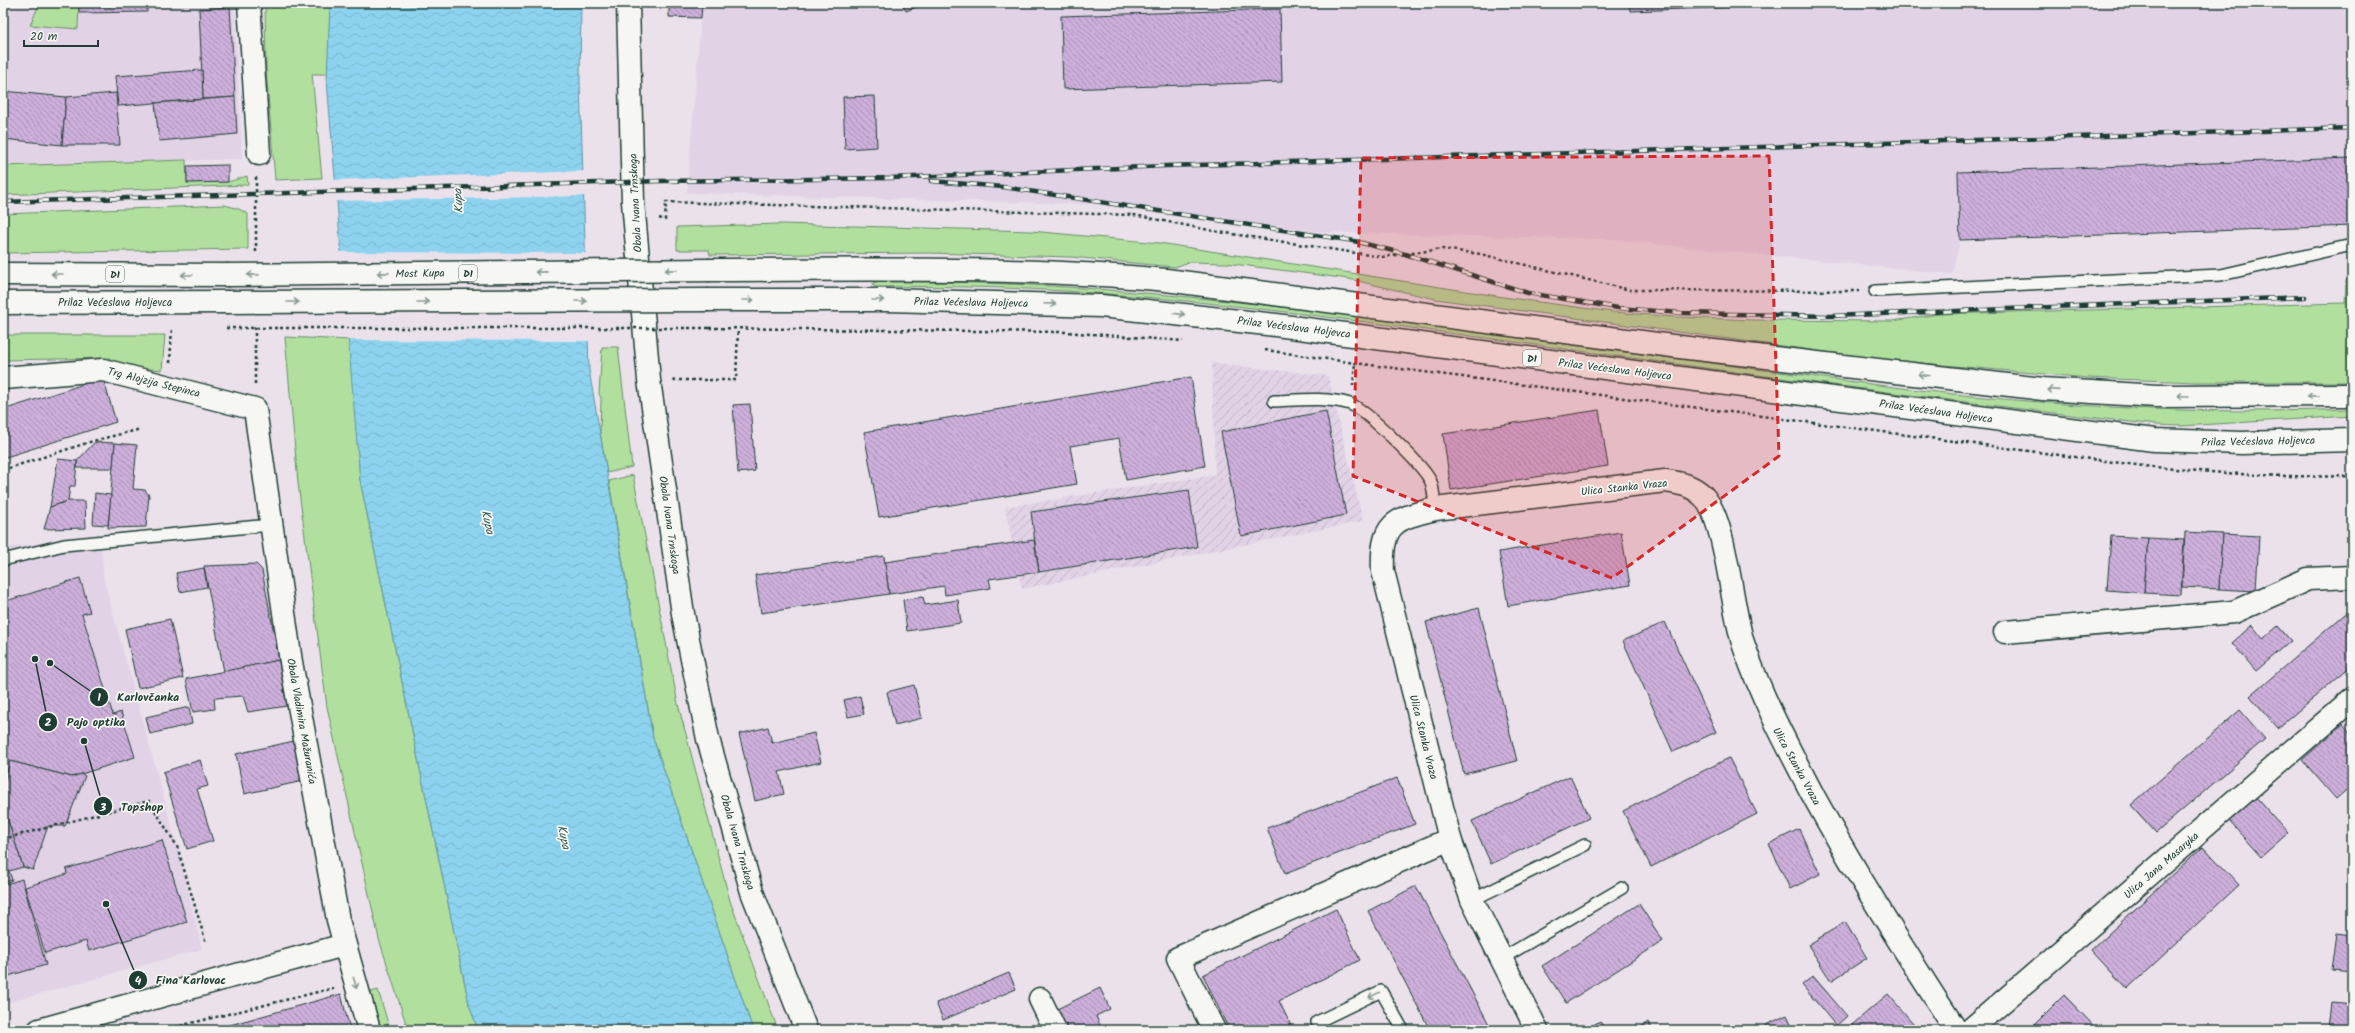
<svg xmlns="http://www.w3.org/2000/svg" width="2355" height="1033" viewBox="0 0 2355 1033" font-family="Kalam,sans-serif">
  <defs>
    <pattern id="industrial-furrows" width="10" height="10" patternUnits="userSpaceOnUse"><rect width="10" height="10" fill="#e1d2e6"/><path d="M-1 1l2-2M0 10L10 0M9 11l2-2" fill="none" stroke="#c1b5c6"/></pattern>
    <pattern id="water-waves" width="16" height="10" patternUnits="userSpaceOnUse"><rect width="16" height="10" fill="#8dd3ef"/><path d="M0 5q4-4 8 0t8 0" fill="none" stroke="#79b6ce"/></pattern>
    <pattern id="building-back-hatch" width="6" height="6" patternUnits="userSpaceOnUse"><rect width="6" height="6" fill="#cdafdb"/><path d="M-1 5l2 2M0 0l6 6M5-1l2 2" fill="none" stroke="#a690b2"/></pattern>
  </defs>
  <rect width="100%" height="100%" fill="#eae1eb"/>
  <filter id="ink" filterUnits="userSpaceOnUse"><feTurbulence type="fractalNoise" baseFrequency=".025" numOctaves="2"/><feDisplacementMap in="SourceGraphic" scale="8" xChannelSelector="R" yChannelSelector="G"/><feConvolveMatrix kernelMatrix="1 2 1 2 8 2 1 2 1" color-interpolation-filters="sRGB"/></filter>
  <g filter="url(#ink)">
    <g fill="#e1d2e6">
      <path d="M3 3H234L242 159 3 166Z"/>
      <path d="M702 3H2352V158L1958 172 1960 240 1952 274 1608 239 1319 232 1126 205 687 193Z"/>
      <path d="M100 536 104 581 177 846 202 949 3 1004V548Z"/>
    </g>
    <path fill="url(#industrial-furrows)" d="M1212 363 1328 376 1363 521 1022 589 1005 507 1215 475Z"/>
    <g fill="#b1df9e" stroke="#688e69">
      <path d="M40 3H79L78 29 30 25Z"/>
      <path d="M265 3H330L328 74H312L322 178 275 180 266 70Z"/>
      <path d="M186 160 187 183 228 182 247 176 248 185 3 195V166Z"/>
      <path d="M225 205 239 209 248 214V249L3 253V214Z"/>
      <path d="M780 224 1031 231 1159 243 1510 298 1613 312 1675 317 1755 320 1892 321 1939 314 2345 303 2346 280H2352V382H2196L2088 378 1877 359 1435 299 1349 279 1226 263 1189 262 1175 267 1071 257 928 253 710 255 709 250H677V227Z"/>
      <path d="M874 282C1063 279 1251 302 1439 327 1547 342 1656 356 1764 370 1856 382 1947 395 2039 402 2143 411 2248 413 2352 409V416L2181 426 2156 425C1940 400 1724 371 1508 341 1299 313 1089 282 877 287L872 285Z"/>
      <path d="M3 335H165L162 370 112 366 110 358 3 360Z"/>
      <path d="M285 337 350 340 360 480 469 1004 478 1030H408L379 939 327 707 298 483Z"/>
      <path d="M602 347H618L632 467 607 473 600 432 601 398 599 394Z"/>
      <path d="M633 475 678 704 730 901 778 1030H753L653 738 609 481Z"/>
      <path d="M378 990 390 1030H380L368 993Z"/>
    </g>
    <path fill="url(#water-waves)" stroke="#6197a4" d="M330 3H581L580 82 589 370 653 738 753 1030H478L469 1004 360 480 327 81Z"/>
    <g fill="#eae1eb">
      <path d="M585 171 586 196 335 201 333 180Z"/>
      <path d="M339 252 587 253 590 341 347 340Z"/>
    </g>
    <g fill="url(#building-back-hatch)" stroke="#1f3d34">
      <path d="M79 3H147V12L79 13Z"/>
      <path d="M669 3H702L701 18 669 17Z"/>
      <path d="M901 3H927L906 11Z"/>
      <path d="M1629 3H1795V5L1630 11Z"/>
      <path d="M230 7 235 97 203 99 199 9Z"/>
      <path d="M1280 9 1282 82 1063 89 1061 16Z"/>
      <path d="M202 70 203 99 118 106 115 76Z"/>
      <path d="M3 91 66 97 62 145 3 139Z"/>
      <path d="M116 93 120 145H62L66 97Z"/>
      <path d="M875 96 877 147 845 149 843 97Z"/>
      <path d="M235 97 237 134 159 141 155 103Z"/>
      <path d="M2352 158V226L1960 240 1958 172Z"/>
      <path d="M228 165V182L187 183V166Z"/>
      <path d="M1191 377 1205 466 1126 480 1119 438 1070 446 1077 484 879 517 864 432Z"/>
      <path d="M103 378 116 422 3 458V410Z"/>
      <path d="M750 404 755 471 738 473 733 405Z"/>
      <path d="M1599 410 1608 466 1451 490 1443 434Z"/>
      <path d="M1326 411 1346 515 1241 536 1221 432Z"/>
      <path d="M95 442 115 443 113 468H77V461Z"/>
      <path d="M115 443 137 445 133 489 145 490 149 495 146 527 108 528Z"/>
      <path d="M58 459 77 461 75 486H70L68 501 50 507Z"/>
      <path d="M1189 490 1197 547 1039 572 1031 512Z"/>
      <path d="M95 493 111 495 108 525 93 524Z"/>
      <path d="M68 501H85L86 528 44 529 50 507Z"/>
      <path d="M1621 532 1630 585 1508 606 1499 552Z"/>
      <path d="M2185 532 2222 534 2219 589 2182 587Z"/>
      <path d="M2222 534 2259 536 2256 591 2219 589Z"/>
      <path d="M2111 536 2148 538 2144 593 2107 590Z"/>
      <path d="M2148 538 2184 540 2181 595 2144 593Z"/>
      <path d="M1034 540 1039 572 989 579 991 588 945 595 944 586 889 594 885 562Z"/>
      <path d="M884 556 889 594 761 613 755 575Z"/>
      <path d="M256 564 262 570 279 660 224 672 204 566Z"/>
      <path d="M204 568 207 587 180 592 176 573Z"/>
      <path d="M80 578 90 612 82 614 113 715 121 712 135 757 72 777 10 761 3 789 6 797 3 798V602Z"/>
      <path d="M923 597 925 605 958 600 961 623 907 631 903 600Z"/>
      <path d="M1479 608 1517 761 1464 774 1426 622Z"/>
      <path d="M2352 608V665L2278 728 2250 696Z"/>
      <path d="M170 619 183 678 138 688 125 629Z"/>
      <path d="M1665 622 1716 732 1673 752 1623 641Z"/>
      <path d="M2252 625 2263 639 2278 626 2291 641 2256 671 2232 643Z"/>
      <path d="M279 660 287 706 248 712 243 696 214 698 215 709 193 712 186 679Z"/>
      <path d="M914 685 922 718 895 725 887 692Z"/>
      <path d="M860 696 864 714 848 717 844 700Z"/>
      <path d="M189 707 192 724 150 734 146 717Z"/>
      <path d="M2240 710 2265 739 2156 833 2131 805Z"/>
      <path d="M2343 724 2352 735V785L2336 799 2302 760Z"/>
      <path d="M768 727 772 743 814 733 821 762 779 772 784 794 755 801 739 734Z"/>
      <path d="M294 741 303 781 244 794 236 754Z"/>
      <path d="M1729 758 1757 814 1651 867 1623 811Z"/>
      <path d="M200 760 208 786 197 789 213 841 187 849 163 772Z"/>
      <path d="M10 761 72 777 81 774 85 776 65 826H48L33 870 23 867 3 805V798L6 797 3 789Z"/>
      <path d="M1570 776 1589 818 1491 864 1472 821Z"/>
      <path d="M1397 778 1415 824 1285 874 1267 828Z"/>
      <path d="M2255 796 2288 833 2261 857 2228 820Z"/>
      <path d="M3 805 23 867 9 871 12 880 3 883Z"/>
      <path d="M1799 829 1820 874 1790 889 1769 844Z"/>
      <path d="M162 840 187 922 89 951 86 941 45 953 25 887 67 874 66 869Z"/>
      <path d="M2203 846 2239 885 2127 989 2091 950Z"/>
      <path d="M22 879 46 965 5 977 3 969V885Z"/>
      <path d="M1416 886 1492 1030H1430L1368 911Z"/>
      <path d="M1639 904 1663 941 1566 1003 1542 966Z"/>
      <path d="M1336 909 1360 960 1279 1001 1293 1030H1229L1203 975Z"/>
      <path d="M1845 922 1867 958 1831 981 1808 945Z"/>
      <path d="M2336 933 2352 935V972L2331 970Z"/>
      <path d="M1009 973 1016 989 943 1020 936 1003Z"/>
      <path d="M1813 976 1847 1016 1836 1026 1802 985Z"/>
      <path d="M1100 988 1110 1009 1096 1016 1102 1030H1064L1055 1010Z"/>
      <path d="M341 994 350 1030H212Z"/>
      <path d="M1888 994 1919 1030H1846Z"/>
      <path d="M2064 995 2093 1025 2087 1030H2029Z"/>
      <path d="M2331 1002 2352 1004V1030H2328Z"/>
      <path d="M1787 1015 1794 1030H1769L1766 1025Z"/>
      <path d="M1600 1021 1605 1030H1585Z"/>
      <path d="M1648 1022 1653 1030H1637Z"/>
    </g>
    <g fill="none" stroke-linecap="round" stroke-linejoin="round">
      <g stroke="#1f3d34" stroke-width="14">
        <g id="lane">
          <path d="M1875 291 2221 275 2352 245"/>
          <path d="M1274 401C1300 400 1325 397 1350 404 1366 410 1424 466 1431 482 1434 490 1434 500 1435 509"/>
          <path d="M3 560 64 545 270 525"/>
          <path d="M1472 900 1585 845"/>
          <path d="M1501 959 1622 888"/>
          <path d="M1323 1030 1317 1022 1381 991 1403 1030"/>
        </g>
      </g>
      <g stroke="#1f3d34" stroke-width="25">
        <g id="street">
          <path d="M249 3 259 154"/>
          <path d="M3 378 103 370 255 409 291 662 338 920 369 1030"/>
          <path d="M2005 632 2234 612 2308 579 2352 577"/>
          <path d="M1450 839 1383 571C1381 524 1393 519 1435 509L1665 481C1680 483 1692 485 1703 496 1727 521 1731 609 1744 646 1762 699 1788 747 1814 797 1858 877 1906 954 1956 1030"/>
          <path d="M1040 999 1055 1030"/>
          <path d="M39 1030 344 945"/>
          <path d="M1214 1030 1178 958 1450 839 1472 900 1537 1030"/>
          <path d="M1970 1030 2352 699"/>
        </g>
      </g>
      <g stroke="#1f3d34" stroke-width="25">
        <path id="secondary" d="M628 3 633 202 649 380 683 614 708 739 752 892 806 1030"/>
      </g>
      <g stroke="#1f3d34" stroke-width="25">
        <g id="highway">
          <path d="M710 270C861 270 1014 266 1166 280L1688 348 2043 389 2157 396 2352 395"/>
          <path d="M3 274 226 275"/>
          <path d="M709 300H888L1101 306 1276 325 2154 440 2242 443 2352 440"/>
          <path d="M3 303 226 302"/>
        </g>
      </g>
      <g stroke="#1f3d34" stroke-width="2.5" stroke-dasharray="3 3" stroke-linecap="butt">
        <path d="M256 177V252"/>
        <path d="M659 218 665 220 666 202 1134 215 1219 232 1382 257 1442 249 1480 254 1630 290 1859 291"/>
        <path d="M709 328 1065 332 1183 341"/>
        <path d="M1265 350 1355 363 2144 466C2214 473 2282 478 2352 476"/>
        <path d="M170 363 172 327"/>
        <path d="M673 380H736L738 329"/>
        <path d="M255 384V325"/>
        <path d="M1353 386 1355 363"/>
        <path d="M3 470 93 441 141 429"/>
        <path d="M3 839 149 801 177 846 206 943"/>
        <path d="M163 1030 334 988"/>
      </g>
      <use href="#lane" stroke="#f6f6f2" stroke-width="11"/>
      <use href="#street" stroke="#f6f6f2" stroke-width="22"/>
      <use href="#secondary" stroke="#f6f6f2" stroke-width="22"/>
      <use href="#highway" stroke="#f6f6f2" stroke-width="22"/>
      <g stroke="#1f3d34" stroke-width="4.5">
        <g id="rail">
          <path d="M931 181 1003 187 1354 241 1405 254 1528 293 1618 308 1681 313 1830 316 2305 297"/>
          <path d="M3 202 661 181 891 178 1166 166 2352 128"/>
        </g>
      </g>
      <use href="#rail" stroke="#f6f6f2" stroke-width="3" stroke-dasharray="9" stroke-linecap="butt"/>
      <g stroke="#1f3d34" stroke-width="25" stroke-linecap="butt">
        <g id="highway-bridge">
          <path d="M226 275 710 270"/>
          <path d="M226 302 709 300"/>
        </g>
      </g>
      <path stroke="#1f3d34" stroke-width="2.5" stroke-dasharray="3 3" stroke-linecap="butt" d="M226 328H709"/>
      <use href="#highway-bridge" stroke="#f6f6f2" stroke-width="22"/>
    </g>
    <defs><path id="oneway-shaft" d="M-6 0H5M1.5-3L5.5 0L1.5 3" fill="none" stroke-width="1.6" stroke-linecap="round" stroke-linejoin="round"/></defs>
    <g stroke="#8a9a93">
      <use href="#oneway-shaft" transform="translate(671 270) rotate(179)"/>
      <use href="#oneway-shaft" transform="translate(541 272) rotate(179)"/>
      <use href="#oneway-shaft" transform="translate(383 273) rotate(179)"/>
      <use href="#oneway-shaft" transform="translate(57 274) rotate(-180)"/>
      <use href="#oneway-shaft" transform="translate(187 275) rotate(-180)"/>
      <use href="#oneway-shaft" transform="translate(253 275) rotate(179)"/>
      <use href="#oneway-shaft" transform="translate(748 300)"/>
      <use href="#oneway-shaft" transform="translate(878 300)"/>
      <use href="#oneway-shaft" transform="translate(581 301)"/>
      <use href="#oneway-shaft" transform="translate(293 302)"/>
      <use href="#oneway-shaft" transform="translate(423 302)"/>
      <use href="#oneway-shaft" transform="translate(1050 304) rotate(2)"/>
      <use href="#oneway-shaft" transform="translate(1179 314) rotate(7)"/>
      <use href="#oneway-shaft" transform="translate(1924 375) rotate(-173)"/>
      <use href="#oneway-shaft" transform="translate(2053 390) rotate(-176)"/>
      <use href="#oneway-shaft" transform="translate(2183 396) rotate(180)"/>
      <use href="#oneway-shaft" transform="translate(2313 396) rotate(179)"/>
      <use href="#oneway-shaft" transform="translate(355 983) rotate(74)"/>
      <use href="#oneway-shaft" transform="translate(1374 995) rotate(154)"/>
    </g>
  </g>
  <path fill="#d62828" fill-opacity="0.2" stroke="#d62828" stroke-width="3" stroke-dasharray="8 5" stroke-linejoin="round" d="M1769 156 1779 456 1612 578 1353 476 1361 158Z"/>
  <g text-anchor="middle" stroke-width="3.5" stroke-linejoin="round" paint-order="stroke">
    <g fill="#f6f6f2" stroke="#60746d" stroke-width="1">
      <rect x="459" y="265" width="18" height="16" rx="3"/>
      <rect x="106" y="266" width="18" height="16" rx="3"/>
      <rect x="1523" y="350" width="18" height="16" rx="3"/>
    </g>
    <g font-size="10" font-weight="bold" fill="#1f3d34">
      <text x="468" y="277">D1</text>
      <text x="115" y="278">D1</text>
      <text x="1532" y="362">D1</text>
    </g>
    <g font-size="11" fill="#1f3d34" stroke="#f6f6f2">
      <text transform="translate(635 203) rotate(-93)" y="4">Obala Ivana Trnskoga</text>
      <text transform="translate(420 273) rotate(-1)" y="4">Most Kupa</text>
      <text x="115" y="306">Prilaz Većeslava Holjevca</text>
      <text transform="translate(971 302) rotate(1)" y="4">Prilaz Većeslava Holjevca</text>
      <text transform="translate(1294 327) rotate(7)" y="4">Prilaz Većeslava Holjevca</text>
      <text transform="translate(1615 369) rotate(7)" y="4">Prilaz Većeslava Holjevca</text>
      <text transform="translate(154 382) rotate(14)" y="4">Trg Alojzija Stepinca</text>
      <text transform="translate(1936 411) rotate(8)" y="4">Prilaz Većeslava Holjevca</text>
      <text transform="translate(2258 441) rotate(-1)" y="4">Prilaz Većeslava Holjevca</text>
      <text transform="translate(1624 487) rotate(-6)" y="4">Ulica Stanka Vraza</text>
      <text transform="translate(670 525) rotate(82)" y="4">Obala Ivana Trnskoga</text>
      <text transform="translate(302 721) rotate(80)" y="4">Obala Vladimira Mažuranića</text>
      <text transform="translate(1424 737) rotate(76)" y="4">Ulica Stanka Vraza</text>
      <text transform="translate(1797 766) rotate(61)" y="4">Ulica Stanka Vraza</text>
      <text transform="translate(738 842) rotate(74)" y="4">Obala Ivana Trnskoga</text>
      <text transform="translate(2161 865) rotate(-41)" y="4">Ulica Jana Masaryka</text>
    </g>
    <g font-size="12" font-style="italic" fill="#355b59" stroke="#f6f6f2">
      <text transform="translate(458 201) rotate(-93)" y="4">Kupa</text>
      <text transform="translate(488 522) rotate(77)" y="4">Kupa</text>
      <text transform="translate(564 837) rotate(77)" y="4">Kupa</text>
    </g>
  </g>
  <path fill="none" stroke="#1f3d34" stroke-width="1.5" d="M50 663L99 697M35 659L48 722M84 741L103 806M106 904L138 980"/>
  <g fill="#1f3d34" stroke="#f6f6f2" stroke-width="1.5">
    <circle cx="50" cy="663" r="4"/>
    <circle cx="35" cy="659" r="4"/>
    <circle cx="84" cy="741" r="4"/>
    <circle cx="106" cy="904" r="4"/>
    <circle cx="99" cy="697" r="10"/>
    <circle cx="48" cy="722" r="10"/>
    <circle cx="103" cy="806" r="10"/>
    <circle cx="138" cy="980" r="10"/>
  </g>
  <g font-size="12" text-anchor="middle" font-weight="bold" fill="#fff">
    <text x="99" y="701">1</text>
    <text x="48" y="726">2</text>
    <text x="103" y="811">3</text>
    <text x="138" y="984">4</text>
  </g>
  <g font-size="12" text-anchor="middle" font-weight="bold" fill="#1f3d34" stroke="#f6f6f2" stroke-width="3.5" stroke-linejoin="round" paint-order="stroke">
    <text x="148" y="701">Karlovčanka</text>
    <text x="96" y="726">Pajo optika</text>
    <text x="142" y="811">Topshop</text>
    <text x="191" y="984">Fina Karlovac</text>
  </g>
  <rect width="2355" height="1033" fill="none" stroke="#f6f6f2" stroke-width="16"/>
  <rect x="8" y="8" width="2339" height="1017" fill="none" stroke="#1f3d34" stroke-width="1.5" filter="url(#ink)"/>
  <path d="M24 40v6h74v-6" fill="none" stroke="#1f3d34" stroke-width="2"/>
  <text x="30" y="40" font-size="12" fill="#1f3d34" stroke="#f6f6f2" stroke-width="3" paint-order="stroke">20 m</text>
</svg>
